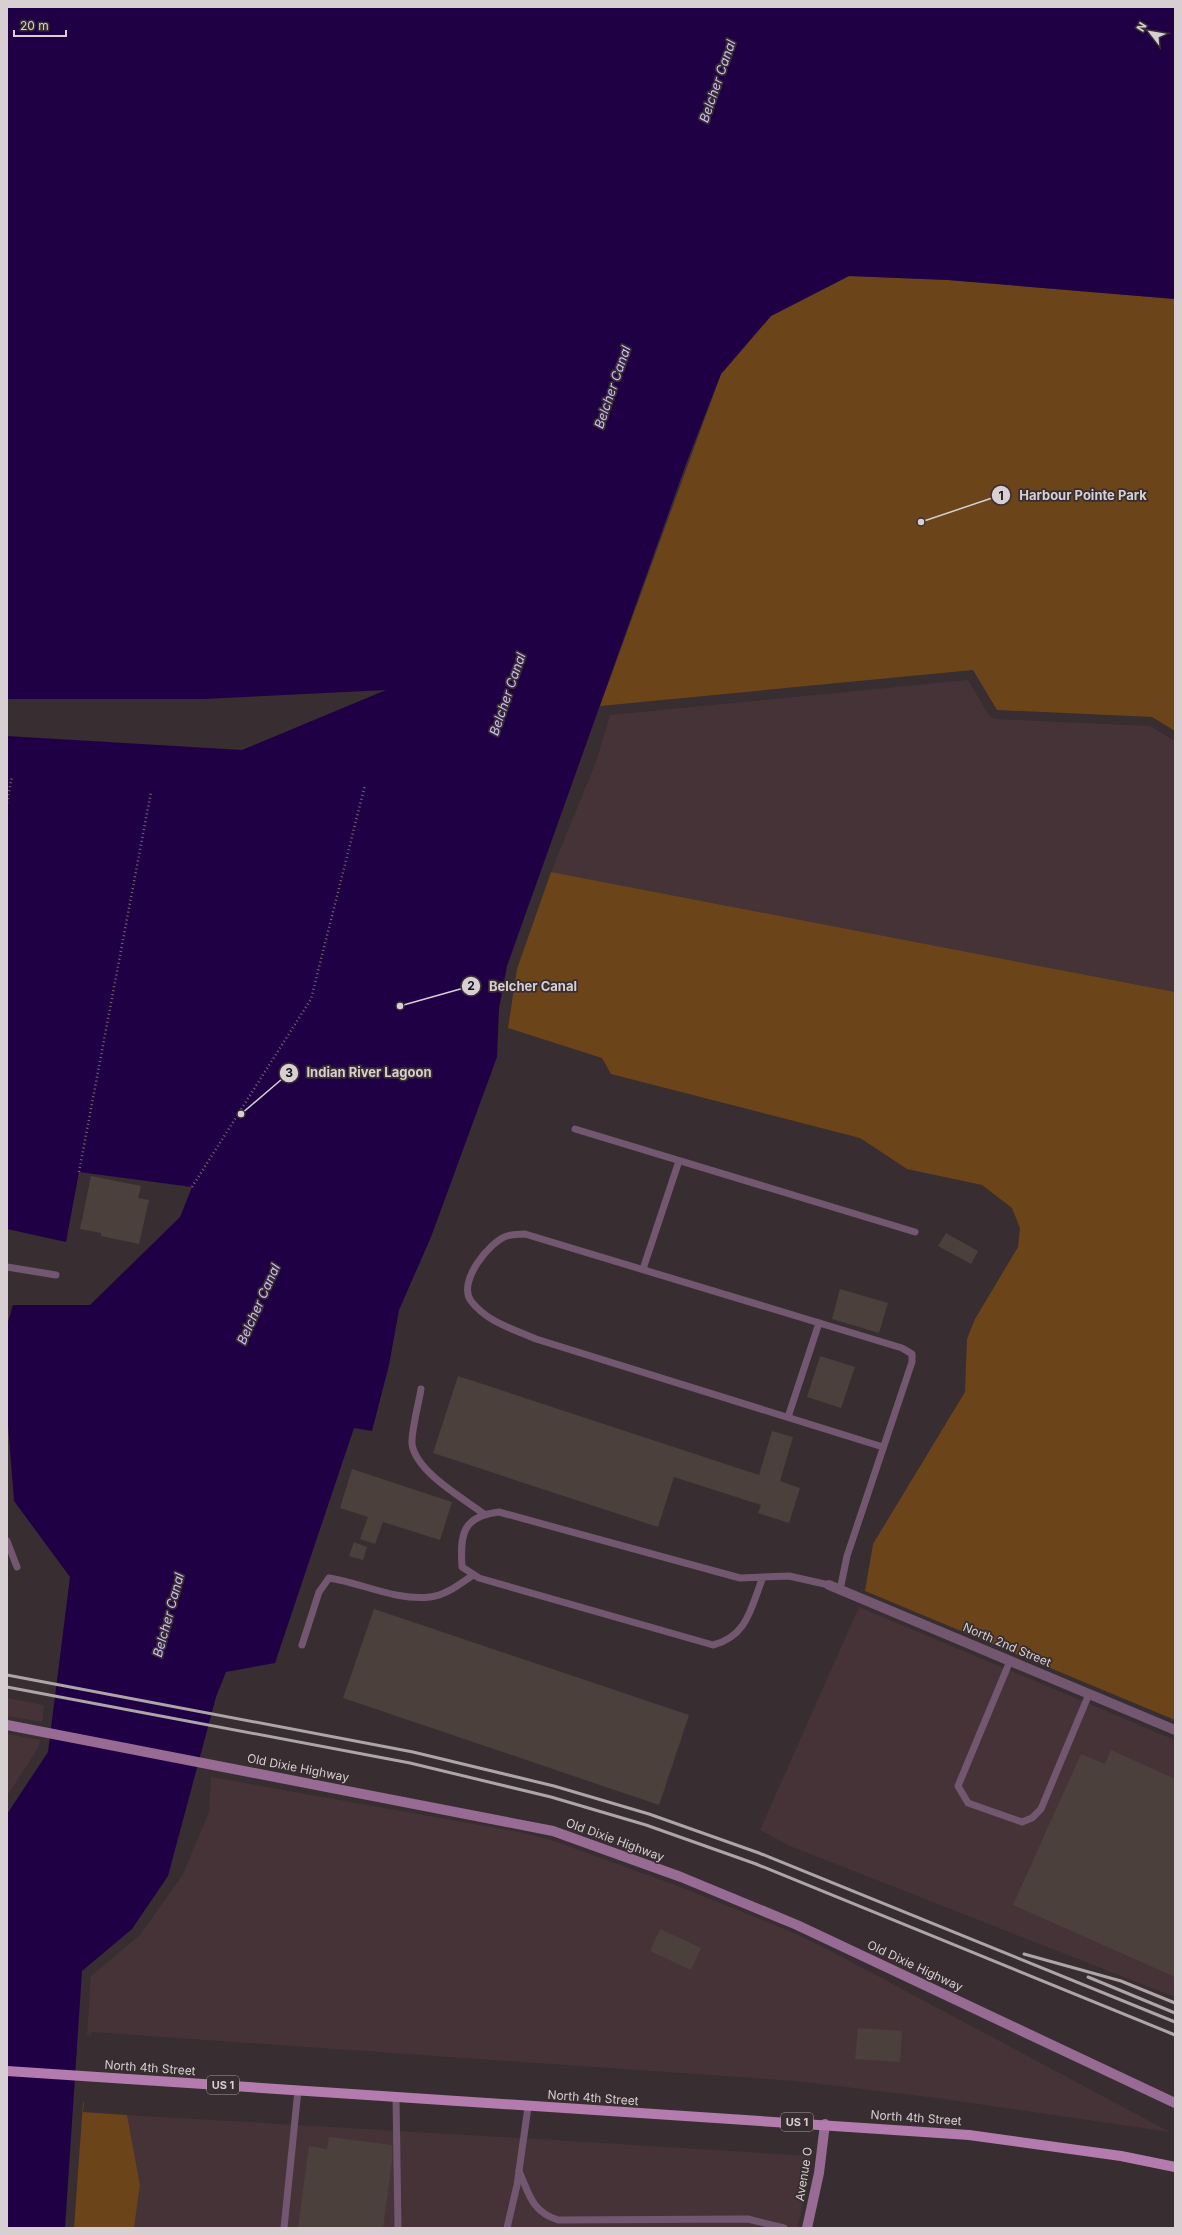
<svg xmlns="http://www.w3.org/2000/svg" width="1182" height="2235" viewBox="0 0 1182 2235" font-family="Inter,sans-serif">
  <rect width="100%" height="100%" fill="#382d30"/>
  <g fill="#463338">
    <path d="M968 680 988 714 994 719 1150 726 1175 741V992L551 872 596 762 610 715Z"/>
    <path d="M859 1607 1175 1740V1997L790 1846 760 1830Z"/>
    <path d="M7 1698 44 1705 42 1722 7 1716Z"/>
    <path d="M7 1734 40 1740 38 1748 7 1796Z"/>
    <path d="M211 1777 519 1832 551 1840 678 1886 794 1933 829 1950 1170 2132 937 2098 795 2081 92 2032 91 2036 87 2035 91 1976 140 1935 183 1874 209 1812Z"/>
    <path d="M127 2115 554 2140 811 2156 801 2213 797 2228H134L140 2185Z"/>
  </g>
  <g fill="#6b441a">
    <path d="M849 276 948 280 1175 299V731L1152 717 997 710 973 670 600 706 721 374 771 316Z"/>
    <path d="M551 872 1175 992V1720L865 1591 873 1544 965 1392 967 1339 975 1319 1018 1247 1020 1228 1012 1208 982 1185 907 1169 860 1138 611 1074 602 1058 508 1028 517 969Z"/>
    <path d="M84 2101 83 2112 127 2115 140 2185 134 2228H74L83 2103Z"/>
  </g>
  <path fill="#200044" d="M7 7H1175V299L948 280 849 276 771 316 721 374 686 464 507 966 499 1008 497 1057 431 1237 399 1310 389 1365 372 1431 354 1428 275 1663 226 1672 216 1697 168 1876 132 1929 82 1971 65 2228H7V1814L48 1752 70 1577 14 1501 7 1412V1325L13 1305H90L180 1217 192 1187 79 1172 66 1242 7 1229V736L242 750 386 690 203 699H7Z"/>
  <g fill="#4c403d">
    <path d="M91 1176 141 1186 138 1198 149 1200 139 1244 101 1236V1233L80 1229Z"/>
    <path d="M946 1233 978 1251 971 1264 938 1246Z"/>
    <path d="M840 1289 888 1303 879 1333 832 1319Z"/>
    <path d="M820 1356 855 1367 841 1408 807 1397Z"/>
    <path d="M458 1376 759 1475 772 1431 793 1437 780 1481 800 1488 789 1523 758 1513 761 1505 674 1477 658 1527 433 1453Z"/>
    <path d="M352 1469 452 1502 440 1540 383 1522 375 1544 360 1539 368 1517 340 1508Z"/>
    <path d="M354 1542 367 1547 363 1560 349 1556Z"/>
    <path d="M374 1609 689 1715 659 1805 343 1698Z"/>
    <path d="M1111 1750 1175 1779V1977L1013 1905 1081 1754 1105 1764Z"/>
    <path d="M660 1929 701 1948 691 1970 650 1951Z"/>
    <path d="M858 2028 902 2031 900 2062 855 2059Z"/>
    <path d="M329 2137 392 2145V2161L383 2228H298L309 2146 327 2149Z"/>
  </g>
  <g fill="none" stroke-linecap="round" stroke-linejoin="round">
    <g stroke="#73696b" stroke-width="2.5" stroke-dasharray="1 3" stroke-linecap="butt">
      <path d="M7 803 12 776"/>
      <path d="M79 1172 151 792"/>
      <path d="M192 1187 311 999 365 785"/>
    </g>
    <g stroke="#735770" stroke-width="7">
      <path d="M575 1129 915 1232"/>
      <path d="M7 1267 56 1275"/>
      <path d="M643 1269 679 1161"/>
      <path d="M421 1389C419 1402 411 1432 412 1444 416 1472 463 1498 484 1514"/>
      <path d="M788 1417 819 1323"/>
      <path d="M7 1541 17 1567"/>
      <path d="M763 1577C751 1607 748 1636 713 1645L479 1578 462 1567C460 1535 462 1516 499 1512L740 1578 789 1576 829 1585"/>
      <path d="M840 1590 847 1556 912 1362V1354L902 1348 525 1234C520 1234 513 1234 507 1236 489 1242 457 1282 471 1301 487 1322 513 1329 536 1339L883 1447"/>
      <path d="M302 1645 319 1592 329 1578C362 1583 396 1601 430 1597 445 1596 461 1583 473 1575"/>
      <path d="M1010 1661 958 1786 968 1803 1022 1822 1032 1818 1041 1809 1089 1694"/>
      <path d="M396 2097 398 2228"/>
      <path d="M519 2171C529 2194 532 2212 558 2220L748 2219 784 2228"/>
      <path d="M284 2228 298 2090"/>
      <path d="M507 2228 517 2185 528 2107"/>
    </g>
    <path stroke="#735770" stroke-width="10" d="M829 1585 1175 1730"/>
    <g stroke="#976b94" stroke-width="10">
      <path d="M7 1725 553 1831 681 1877 797 1925 1175 2103"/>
      <path d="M807 2228 819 2173 825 2124"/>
    </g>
    <path stroke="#b47baf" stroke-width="10" d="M7 2071 969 2135 1121 2156 1175 2167"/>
    <g stroke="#aea5a7" stroke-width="3">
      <path d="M7 1675 413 1752 554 1786 649 1814 759 1853 1175 2022"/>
      <path d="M7 1687 410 1763 551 1797 646 1825 756 1864 1175 2035"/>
      <path d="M1024 1954 1121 1981 1175 2003"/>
      <path d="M1088 1977 1175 2013"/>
    </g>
  </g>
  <g text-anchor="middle" stroke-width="3.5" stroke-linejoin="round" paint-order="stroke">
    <g fill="#382d30" stroke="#a79ea1" stroke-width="1">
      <rect x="207" y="2076" width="32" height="18" rx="3"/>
      <rect x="781" y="2113" width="32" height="18" rx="3"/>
    </g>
    <g font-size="11" font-weight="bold" fill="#d7cfd1">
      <text x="223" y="2089">US 1</text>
      <text x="797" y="2126">US 1</text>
    </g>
    <g font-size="12" fill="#d7cfd1" stroke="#382d30">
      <text transform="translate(1007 1645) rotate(23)" y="4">North 2nd Street</text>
      <text transform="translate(298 1768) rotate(11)" y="4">Old Dixie Highway</text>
      <text transform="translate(615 1840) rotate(20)" y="4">Old Dixie Highway</text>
      <text transform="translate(915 1966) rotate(25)" y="4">Old Dixie Highway</text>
      <text transform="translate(150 2068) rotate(4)" y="4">North 4th Street</text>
      <text transform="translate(593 2098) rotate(4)" y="4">North 4th Street</text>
      <text transform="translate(916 2118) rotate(4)" y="4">North 4th Street</text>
      <text transform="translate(804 2174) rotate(-81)" y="4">Avenue O</text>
    </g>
    <g font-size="13" font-style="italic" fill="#cebcfa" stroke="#382d30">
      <text transform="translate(717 81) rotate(-71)" y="5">Belcher Canal</text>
      <text transform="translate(612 387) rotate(-71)" y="5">Belcher Canal</text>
      <text transform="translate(507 694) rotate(-71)" y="5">Belcher Canal</text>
      <text transform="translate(258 1304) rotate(-66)" y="5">Belcher Canal</text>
      <text transform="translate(168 1615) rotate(-75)" y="5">Belcher Canal</text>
    </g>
  </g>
  <path fill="none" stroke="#d7cfd1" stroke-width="1.5" d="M921 522L1001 495M400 1006L471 986M241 1114L289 1073"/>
  <g fill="#d7cfd1" stroke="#382d30" stroke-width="1.5">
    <circle cx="921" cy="522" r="4"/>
    <circle cx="400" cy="1006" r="4"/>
    <circle cx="241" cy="1114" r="4"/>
    <circle cx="1001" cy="495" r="10"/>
    <circle cx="471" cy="986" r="10"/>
    <circle cx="289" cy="1073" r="10"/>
  </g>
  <g font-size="12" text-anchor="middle" font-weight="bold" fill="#111">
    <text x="1001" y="500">1</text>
    <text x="471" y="990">2</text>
    <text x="289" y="1077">3</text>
  </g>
  <g font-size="13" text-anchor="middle" font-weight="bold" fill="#d7cfd1" stroke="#382d30" stroke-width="3.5" stroke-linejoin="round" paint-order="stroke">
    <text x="1083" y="500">Harbour Pointe Park</text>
    <text x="533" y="991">Belcher Canal</text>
    <text x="369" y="1077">Indian River Lagoon</text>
  </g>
  <rect width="1182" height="2235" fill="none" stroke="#d7cfd1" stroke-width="16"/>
  <g transform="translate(1150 32) rotate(301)" stroke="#382d30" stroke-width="3" paint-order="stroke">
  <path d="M0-3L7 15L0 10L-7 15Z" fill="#d7cfd1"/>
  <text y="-6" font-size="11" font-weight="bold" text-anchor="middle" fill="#d7cfd1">N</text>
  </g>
  <path d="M14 30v6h52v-6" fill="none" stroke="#d7cfd1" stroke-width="2"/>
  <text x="20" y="30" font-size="12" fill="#d7cfd1" stroke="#382d30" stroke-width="3" paint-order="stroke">20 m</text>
</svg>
